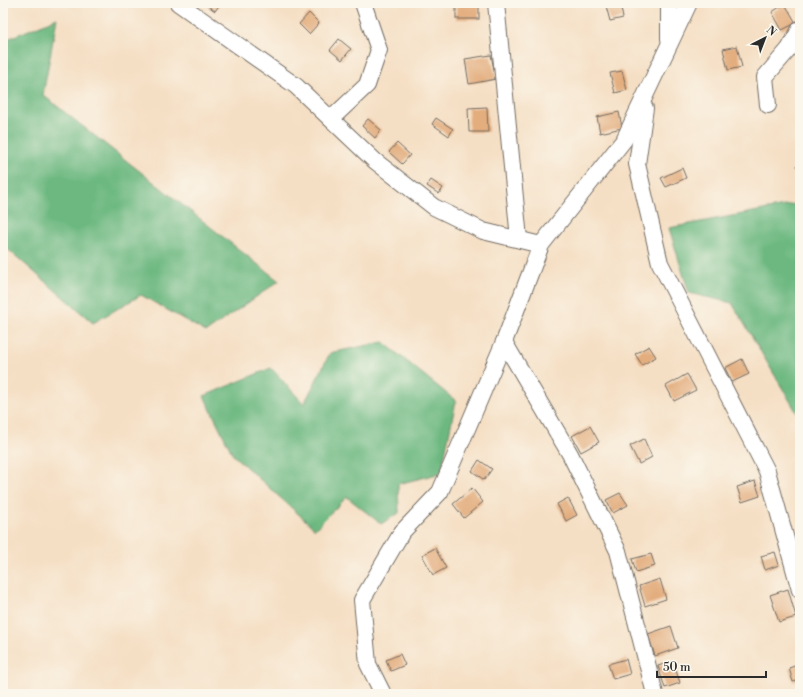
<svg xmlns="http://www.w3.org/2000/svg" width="803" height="697" viewBox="0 0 803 697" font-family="'Libre Bodoni',serif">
  <rect width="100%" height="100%" fill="#fbf7ec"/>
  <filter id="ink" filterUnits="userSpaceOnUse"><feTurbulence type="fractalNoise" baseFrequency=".025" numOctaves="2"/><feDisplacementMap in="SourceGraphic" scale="8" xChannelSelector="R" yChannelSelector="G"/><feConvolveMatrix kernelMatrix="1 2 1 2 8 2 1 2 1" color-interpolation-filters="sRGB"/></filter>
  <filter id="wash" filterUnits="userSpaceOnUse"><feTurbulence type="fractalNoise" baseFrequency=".012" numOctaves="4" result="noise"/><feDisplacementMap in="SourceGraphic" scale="16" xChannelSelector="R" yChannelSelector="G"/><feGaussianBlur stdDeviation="0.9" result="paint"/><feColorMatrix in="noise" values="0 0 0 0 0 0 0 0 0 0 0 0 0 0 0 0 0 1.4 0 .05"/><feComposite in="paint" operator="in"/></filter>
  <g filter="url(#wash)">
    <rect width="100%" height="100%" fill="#f5dfc4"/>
    <g fill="#6cb880" stroke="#4c7256">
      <path d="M57 18 43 95 279 281 206 332 141 295 93 323 3 245V41Z"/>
      <path d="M800 203V418L732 303 689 293 669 228Z"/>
      <path d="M383 342 456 401 441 473 398 484 399 513 381 524 347 497 315 529 233 455 204 396 271 368 304 404 330 353Z"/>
    </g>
    <g id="blocks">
      <g fill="#e3ad7e">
        <path d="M204 3H221L215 11Z"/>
        <rect x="456" y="3" width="23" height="16"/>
        <path d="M620 3 623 18 610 21 606 6Z"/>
        <path d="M785 4 796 23 782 30 772 12Z"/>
        <path d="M309 13 319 23 309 34 299 24Z"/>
        <path d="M339 39 351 49 342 60 330 50Z"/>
        <path d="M737 46 742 67 728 70 723 49Z"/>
        <path d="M491 55 496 79 469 84 465 59Z"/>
        <path d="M622 71 627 90 615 93 610 73Z"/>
        <path d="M487 107 488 132H469L468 108Z"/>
        <path d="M619 112 622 128 600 133 597 117Z"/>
        <path d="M436 118 453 129 449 136 432 124Z"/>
        <path d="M368 119 381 130 375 138 362 126Z"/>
        <path d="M397 143 410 155 402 164 389 152Z"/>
        <path d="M800 164V177H799L797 165Z"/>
        <path d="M682 168 686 178 666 187 661 178Z"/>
        <path d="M431 180 443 188 439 194 427 186Z"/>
        <path d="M649 346 656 357 642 365 635 354Z"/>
        <path d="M742 359 749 374 732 382 725 368Z"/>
        <path d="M687 374 696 390 674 401 666 386Z"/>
        <path d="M590 426 599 442 581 452 572 436Z"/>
        <path d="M644 439 652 457 639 464 630 446Z"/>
        <path d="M479 460 492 469 484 480 472 471Z"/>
        <path d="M755 481 760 496 742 502 737 487Z"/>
        <path d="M472 488 483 502 464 518 453 504Z"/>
        <path d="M620 493 628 505 613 513 606 500Z"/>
        <path d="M568 498 577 515 566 521 557 504Z"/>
        <path d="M435 548 446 568 433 575 422 555Z"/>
        <path d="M775 552 779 565 765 570 761 556Z"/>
        <path d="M651 554 655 566 636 572 632 559Z"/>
        <path d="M660 579 666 599 645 606 639 586Z"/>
        <path d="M788 589 796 617 779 622 770 595Z"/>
        <path d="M671 626 678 648 655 656 648 634Z"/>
        <path d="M400 654 405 665 391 671 386 660Z"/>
        <path d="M626 659 630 674 613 679 608 664Z"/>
        <path d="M673 661 680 683 665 688 658 666Z"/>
        <path d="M800 664V680L793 682 789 668Z"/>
      </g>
    </g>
  </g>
  <g filter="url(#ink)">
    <use href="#blocks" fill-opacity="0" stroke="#726a61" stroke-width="1"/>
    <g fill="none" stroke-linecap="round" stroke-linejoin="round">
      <g stroke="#726a61" stroke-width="18">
        <g id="minor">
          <path d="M178 3 296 86 375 161 434 207 483 231 541 245"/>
          <path d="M496 3 519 239"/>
          <path d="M669 3V39"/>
          <path d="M768 105 765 77 789 49 800 29"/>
          <path d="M645 108 637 164 660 263 767 471 800 590"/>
          <path d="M331 119 367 85 379 50 363 3"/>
          <path d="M504 342 570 454 618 551 655 694"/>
          <path d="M383 694 368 664 362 600 402 532 440 492 504 342 541 245 624 140 689 3"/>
        </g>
      </g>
      <use href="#minor" stroke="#fff" stroke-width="16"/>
    </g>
  </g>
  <rect width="803" height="697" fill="none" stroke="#fbf7ec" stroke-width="16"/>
  <g transform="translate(765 38) rotate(42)" stroke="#fbf7ec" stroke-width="3" paint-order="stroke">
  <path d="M0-3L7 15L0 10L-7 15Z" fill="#2b2b2b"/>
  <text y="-6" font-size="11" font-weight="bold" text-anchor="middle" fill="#2b2b2b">N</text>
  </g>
  <path d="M657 671v6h109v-6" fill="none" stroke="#2b2b2b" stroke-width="2"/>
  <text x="663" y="671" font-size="12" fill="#2b2b2b" stroke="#fbf7ec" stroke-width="3" paint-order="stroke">50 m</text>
</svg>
